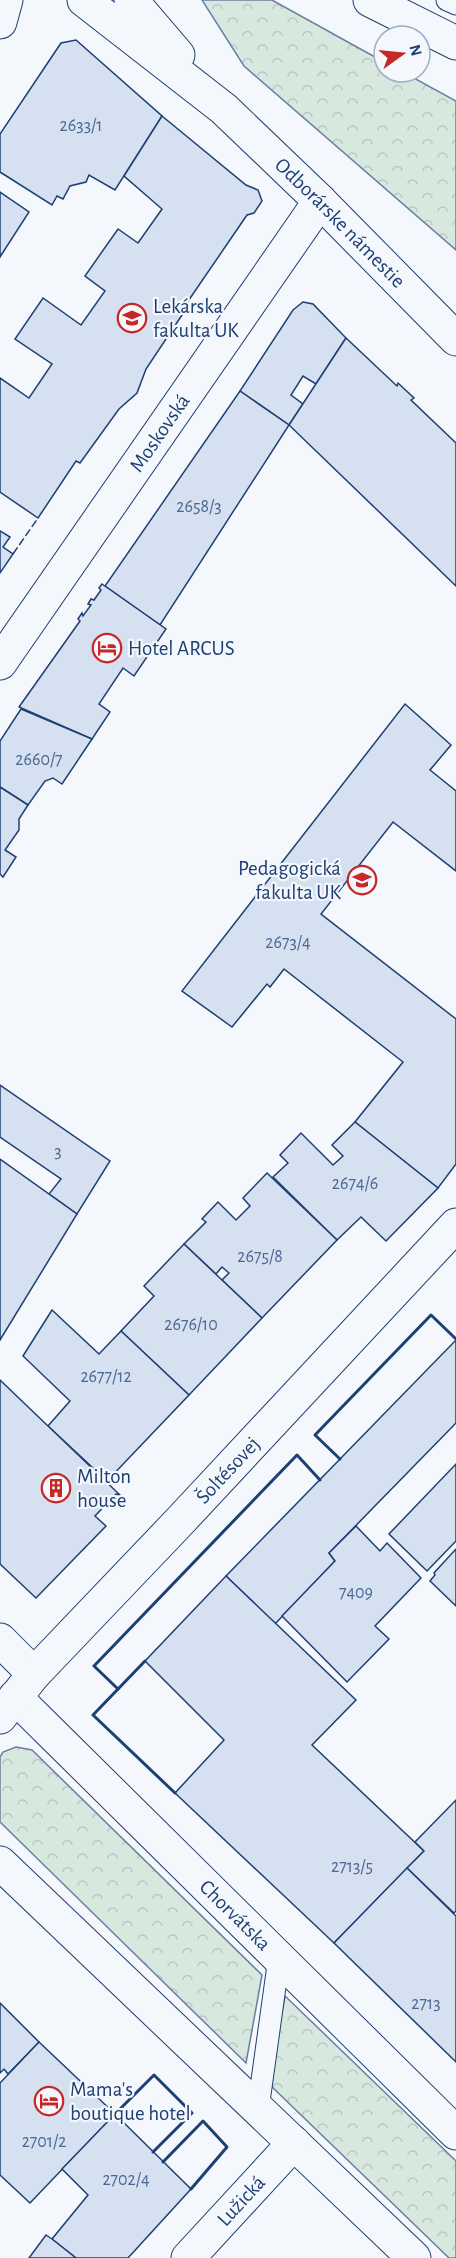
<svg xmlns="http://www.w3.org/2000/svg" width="456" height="2258" viewBox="0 0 456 2258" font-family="'Alegreya Sans',sans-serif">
  <defs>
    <pattern id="park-crowns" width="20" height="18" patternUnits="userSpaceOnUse" patternTransform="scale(1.5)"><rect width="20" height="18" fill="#d7e8df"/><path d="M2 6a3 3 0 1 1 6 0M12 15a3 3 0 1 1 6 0" fill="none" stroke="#b8c8c3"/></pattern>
  </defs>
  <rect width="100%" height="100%" fill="#f4f7fb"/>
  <g fill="url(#park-crowns)" stroke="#687fa3" stroke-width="1.5">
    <path d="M202 0H272L384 62V72H403L456 101V250L244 66Z"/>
    <path d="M16 1747 32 1750 262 1975 246 2063 0 1822V1757L3 1752Z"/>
    <path d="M285 1996 456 2161V2258H449L269 2084Z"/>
  </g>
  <g fill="#d5e0f0" stroke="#1d3f73" stroke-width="1.5">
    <path d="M76 40 162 116 115 190 89 175 86 182 70 186 63 199 57 196 52 205 0 172V134L61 43Z"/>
    <path d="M162 116 246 185 258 190 262 201 254 213 247 215 182 310 184 312 146 369 137 393 119 409 80 463 76 461 38 518 0 492V378L29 398 52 364 15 339 43 298 81 325 105 291 85 276 118 229 138 243 162 209 124 176Z"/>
    <path d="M0 192 29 212 0 257Z"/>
    <path d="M303 302 313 304 346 338 316 384 303 376 291 395 303 404 289 425 240 391 293 310Z"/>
    <path d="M346 338 397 386 398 383 414 398 411 400 456 443V586L289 425Z"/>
    <path d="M240 391 289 425 160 625 105 586Z"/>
    <path d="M0 531 10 537 3 547 13 554 0 573Z"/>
    <path d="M102 584 166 629 134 676 123 668 99 704 110 712 92 739 19 707 80 621 78 619 82 613 83 616 91 605 88 604 91 599 94 600 101 590 99 588Z"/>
    <path d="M405 704 451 745 430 770 456 791V871L393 822 321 914 456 1019V1164L438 1188 355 1122 403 1062 284 969 270 987 267 984 232 1027 182 991Z"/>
    <path d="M21 709 92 739 62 784 53 778 45 781 28 805 0 787V741Z"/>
    <path d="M0 787 28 805 19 819V830L5 850 16 857 3 877 0 874Z"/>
    <path d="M0 1085 110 1161 77 1214 49 1194 61 1179 0 1137Z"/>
    <path d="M355 1122 438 1188 386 1241 361 1217 337 1240 273 1177 288 1163 280 1155 301 1133 333 1165 343 1156 332 1145Z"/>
    <path d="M0 1159 77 1214 0 1340Z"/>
    <path d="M267 1173 337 1240 262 1318 222 1280 229 1273 222 1267 216 1274 184 1244 206 1222 202 1219 218 1202 236 1220 250 1206 243 1198Z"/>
    <path d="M184 1244 262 1318 189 1395 121 1331 154 1296 144 1286Z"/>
    <path d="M52 1310 99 1354 121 1331 189 1395 107 1481 48 1426 70 1401 23 1356Z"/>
    <path d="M456 1340V1423L329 1553 335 1561 275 1624 226 1576Z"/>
    <path d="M0 1380 120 1495 116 1494 95 1516 106 1526 36 1598 0 1564Z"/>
    <path d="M456 1464V1541L427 1571 389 1534Z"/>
    <path d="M356 1526 380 1551 387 1543 421 1578 375 1626 389 1639 347 1682 282 1616 335 1561 329 1553Z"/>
    <path d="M456 1549V1606L430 1581 435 1575 434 1573Z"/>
    <path d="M226 1576 356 1700 312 1745 424 1851 334 1943 175 1793 224 1740 145 1661Z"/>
    <path d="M456 1800V1911L454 1913 407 1868 424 1851 415 1842Z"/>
    <path d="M407 1868 456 1916V2062L334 1943Z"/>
    <path d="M0 2003 39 2042 8 2074 4 2069 0 2073Z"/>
    <path d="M39 2042 115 2114 30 2203 0 2175V2083Z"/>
    <path d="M115 2114 191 2189 128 2258H76L52 2239 88 2195 62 2169Z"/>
    <path d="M46 2235 52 2239 76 2258H29Z"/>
  </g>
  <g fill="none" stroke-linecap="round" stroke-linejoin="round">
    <g stroke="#1d3f73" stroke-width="23">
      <g id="service">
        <path d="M447 0 456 4"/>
        <path d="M258 2109 279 1958"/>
      </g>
    </g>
    <g stroke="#1d3f73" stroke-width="35">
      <g id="minor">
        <path d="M0 22 6 0"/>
        <path id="s1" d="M0 663 320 201"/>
        <path d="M0 1640 34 1674"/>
        <path id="s2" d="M15 1697 456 2133"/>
        <path id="s3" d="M0 1717 34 1674 180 1521 456 1225"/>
        <path d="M0 1863 414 2258"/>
        <path id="s4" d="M188 2258 294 2143"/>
      </g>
    </g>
    <g stroke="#1d3f73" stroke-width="35">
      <g id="tertiary">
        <path id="s5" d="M84 0 224 109 320 201 456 339"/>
        <path d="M131 0 178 55"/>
        <path d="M370 0 456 43"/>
      </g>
    </g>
    <use href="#service" stroke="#f4f7fb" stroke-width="21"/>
    <use href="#minor" stroke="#f4f7fb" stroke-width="33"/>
    <use href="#tertiary" stroke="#f4f7fb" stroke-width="33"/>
    <path stroke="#1d3f73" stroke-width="1.5" stroke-dasharray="8 3" stroke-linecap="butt" d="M13 554 38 518"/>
    <g stroke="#1d3f73" stroke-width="3">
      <path d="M340 1459 315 1435 431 1315 456 1339"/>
      <path d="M145 1661 93 1715 175 1793"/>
      <path d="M118 1689 94 1666 297 1455 320 1480"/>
      <path d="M115 2114 154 2075 192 2113 153 2152"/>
      <path d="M163 2162 203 2121 227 2147 191 2189"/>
    </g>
  </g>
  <defs>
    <g id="university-ring" transform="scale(1.5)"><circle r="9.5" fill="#f4f7fb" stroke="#c62828" stroke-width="1.5"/><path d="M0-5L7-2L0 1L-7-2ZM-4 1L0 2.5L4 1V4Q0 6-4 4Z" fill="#c62828"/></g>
    <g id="hotel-ring" transform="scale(1.5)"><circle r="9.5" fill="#f4f7fb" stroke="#c62828" stroke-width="1.5"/><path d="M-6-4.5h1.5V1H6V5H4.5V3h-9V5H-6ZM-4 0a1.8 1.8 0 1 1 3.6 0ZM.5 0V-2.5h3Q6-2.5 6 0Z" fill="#c62828"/></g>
    <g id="building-ring" transform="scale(1.5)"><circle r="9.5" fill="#f4f7fb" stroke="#c62828" stroke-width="1.5"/><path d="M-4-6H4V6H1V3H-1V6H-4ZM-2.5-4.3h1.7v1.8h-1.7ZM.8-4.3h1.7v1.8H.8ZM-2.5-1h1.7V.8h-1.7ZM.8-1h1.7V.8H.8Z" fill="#c62828"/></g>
  </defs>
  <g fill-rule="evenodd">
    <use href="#university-ring" x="132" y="318"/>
    <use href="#hotel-ring" x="107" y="648"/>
    <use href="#university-ring" x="362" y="880"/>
    <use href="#building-ring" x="56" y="1488"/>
    <use href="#hotel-ring" x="49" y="2101"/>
  </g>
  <g text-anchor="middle" stroke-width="4.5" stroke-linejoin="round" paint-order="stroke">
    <g font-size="18" fill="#4b6792">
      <text x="81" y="131">2633/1</text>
      <text x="199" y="512">2658/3</text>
      <text x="39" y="765">2660/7</text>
      <text x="288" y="948">2673/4</text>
      <text x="58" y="1157">3</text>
      <text x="355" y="1189">2674/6</text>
      <text x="260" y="1262">2675/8</text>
      <text x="191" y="1330">2676/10</text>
      <text x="106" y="1382">2677/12</text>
      <text x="356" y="1598">7409</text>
      <text x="352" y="1872">2713/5</text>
      <text x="426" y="2009">2713</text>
      <text x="44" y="2147">2701/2</text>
      <text x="126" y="2185">2702/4</text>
    </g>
    <g font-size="21" fill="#1d3f73" stroke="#f4f7fb">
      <text dy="7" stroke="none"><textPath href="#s5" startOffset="340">Odborárske námestie</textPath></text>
      <text dy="7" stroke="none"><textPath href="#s1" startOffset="280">Moskovská</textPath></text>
      <text dy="7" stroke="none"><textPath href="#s3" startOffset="336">Šoltésovej</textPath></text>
      <text dy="7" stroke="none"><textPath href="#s2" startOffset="310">Chorvátska</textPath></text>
      <text dy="7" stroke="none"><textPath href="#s4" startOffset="78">Lužická</textPath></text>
    </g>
    <g font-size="21" fill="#1d3f73" stroke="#f4f7fb" text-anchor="start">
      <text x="153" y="313">Lekárska<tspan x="153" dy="24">fakulta UK</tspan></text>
      <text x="128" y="655">Hotel ARCUS</text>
      <text x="341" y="875" text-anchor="end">Pedagogická<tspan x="341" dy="24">fakulta UK</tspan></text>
      <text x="77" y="1483">Milton<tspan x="77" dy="24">house</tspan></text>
      <text x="70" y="2096">Mama's<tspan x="70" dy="24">boutique hotel</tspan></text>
    </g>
  </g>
  <g transform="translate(402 54) rotate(75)"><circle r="28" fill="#f4f7fb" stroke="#9eadc5" stroke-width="1.5"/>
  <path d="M0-4.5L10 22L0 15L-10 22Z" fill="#c62828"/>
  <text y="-9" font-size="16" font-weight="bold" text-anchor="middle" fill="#1d3f73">N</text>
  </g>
</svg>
